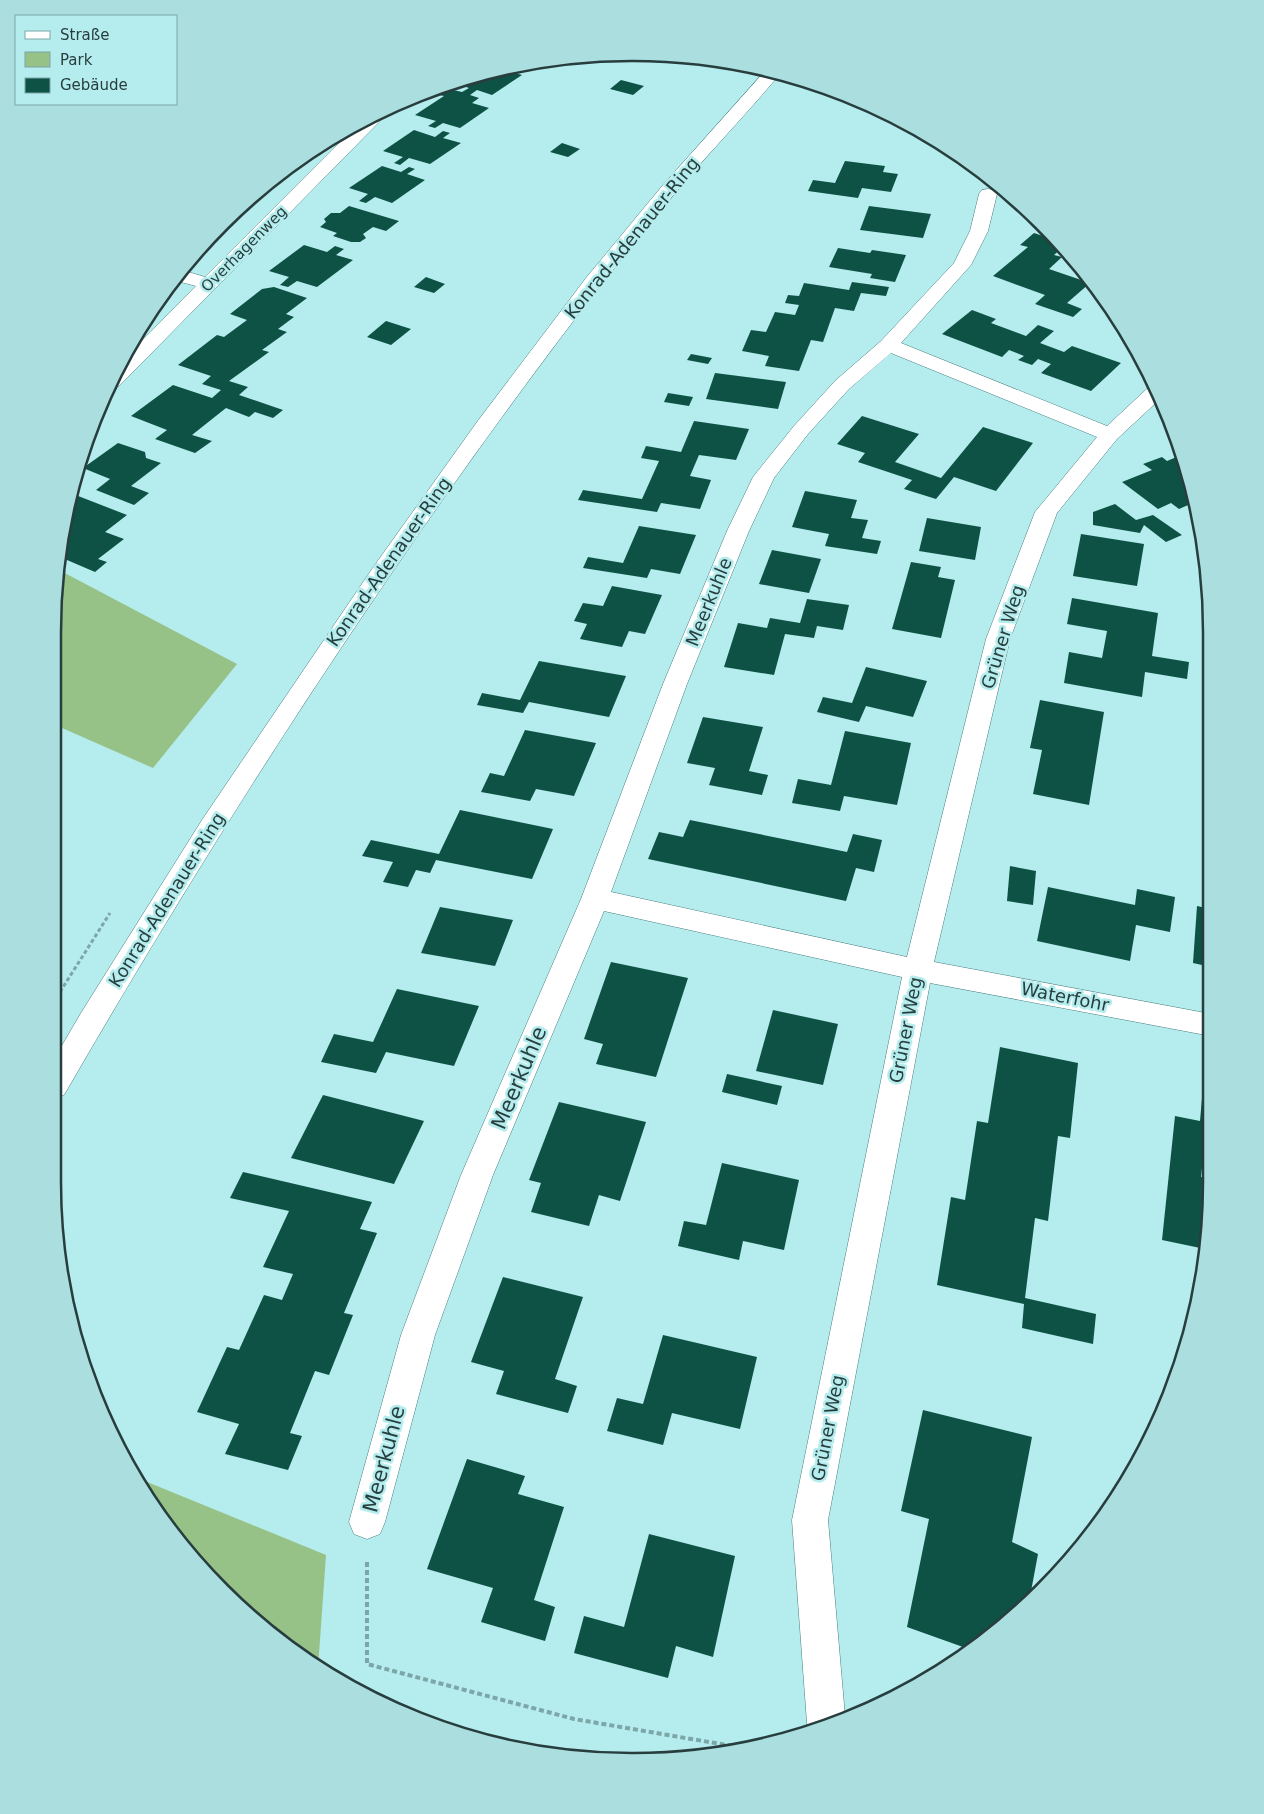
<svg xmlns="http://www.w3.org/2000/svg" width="1264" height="1814" viewBox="0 0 1264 1814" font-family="'DejaVu Sans',sans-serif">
  <rect width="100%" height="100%" fill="#b5eced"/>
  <g fill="#97c287">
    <path d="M59 570 237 664 153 768 53 724V632Z"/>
    <path d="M135 1477 326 1555 318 1668 250 1618 150 1504Z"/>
  </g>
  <g fill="#0e5246">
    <path d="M513 66 506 70 522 75 492 95 477 90 470 95 479 98 472 103 489 108 460 128 443 123 435 128 428 126 436 121 415 115 444 96 439 95 449 89 462 92 469 88 454 83Z"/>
    <path d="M621 80 644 86 633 95 610 89Z"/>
    <path d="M414 130 435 137 443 131 450 133 443 138 461 143 430 164 409 158 400 165 394 163 403 157 383 151Z"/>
    <path d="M562 143 580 149 568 157 550 152Z"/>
    <path d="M845 161 885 166 883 172 898 174 891 192 862 188 858 198 808 191 813 180 835 183Z"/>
    <path d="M382 166 401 172 409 167 415 169 407 174 425 180 392 203 375 197 366 203 359 201 368 194 349 188Z"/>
    <path d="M349 206 399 221 386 231 373 227 363 234 366 238 360 242H351L333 236 337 233 320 227 326 222 324 219 331 213H340Z"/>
    <path d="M869 206 931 214 923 238 860 230Z"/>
    <path d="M1034 233 1058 241 1063 247 1054 255 1062 257 1049 269 1090 283 1067 303 1082 309 1073 317 1035 304 1045 295 993 276 1028 247 1020 245Z"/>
    <path d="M304 245 327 252 335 246 344 249 336 255 353 260 317 287 297 281 288 287 280 285 289 277 269 271Z"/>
    <path d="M838 248 870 253 872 250 906 255 895 282 870 278 872 274 829 267Z"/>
    <path d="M426 277 445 284 434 293 414 287Z"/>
    <path d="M852 282 889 287 886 296 861 293 854 311 835 308 823 342 811 340 799 371 765 366 769 356 742 351 751 330 766 332 775 312 795 315 799 305 785 303 788 295 799 296 804 283 849 290Z"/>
    <path d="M274 287 307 298 286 314 294 317 278 329 287 332 262 350 269 352 229 381 248 387 239 395 283 410 273 418 255 412 249 417 226 408 192 435 212 441 195 453 155 439 167 430 131 416 173 385 212 398 221 390 202 384 211 376 178 365 217 335 224 337 247 320 230 314 262 289Z"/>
    <path d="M972 310 996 319 991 323 1026 336 1038 325 1054 331 1040 343 1064 352 1072 346 1121 363 1091 391 1041 373 1051 364 1038 359 1032 365 1018 360 1024 356 1009 350 1002 357 942 334Z"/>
    <path d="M386 321 411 329 391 345 367 337Z"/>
    <path d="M691 354 712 358 708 364 687 360Z"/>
    <path d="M715 373 786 382 778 409 706 399Z"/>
    <path d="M668 393 693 397 689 406 664 402Z"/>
    <path d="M862 416 919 434 895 462 941 478 983 427 1033 443 996 491 954 477 936 499 904 489 912 480 858 462 865 453 837 444Z"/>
    <path d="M694 421 749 429 736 460 699 455 690 476 711 480 700 509 661 503 657 512 578 500 583 490 642 499 659 461 641 458 646 446 681 452Z"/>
    <path d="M118 443 145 452 146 458 161 463 131 486 149 493 134 505 96 490 110 479 83 468Z"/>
    <path d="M1179 456 1192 494 1188 496 1195 502 1179 509 1171 503 1158 509 1122 482 1152 470 1143 464 1162 457 1167 461Z"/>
    <path d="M805 491 857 500 851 518 868 520 862 538 881 541 877 554 825 546 829 534 792 527Z"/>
    <path d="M73 494 127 515 105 532 124 539 98 559 107 562 95 572 60 557 61 547 63 545 61 544 64 519 70 497Z"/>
    <path d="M1115 504 1136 520 1153 515 1182 535 1166 542 1144 525 1140 533 1093 525V512Z"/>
    <path d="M927 518 981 527 975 560 919 551Z"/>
    <path d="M639 526 696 535 680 574 651 569 647 578 583 568 588 557 623 563Z"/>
    <path d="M1081 534 1144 544 1137 586 1073 576Z"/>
    <path d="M772 550 821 559 809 593 759 584Z"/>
    <path d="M911 562 941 567 938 577 955 580 941 638 892 629Z"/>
    <path d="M612 586 662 595 645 634 629 631 622 647 580 639 587 624 574 621 583 603 603 606Z"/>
    <path d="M1072 598 1158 613 1152 656 1189 662 1187 679 1145 672 1142 697 1064 683 1069 652 1102 658 1107 631 1067 624Z"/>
    <path d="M807 599 849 605 843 630 817 626 814 638 785 634 774 675 724 667 738 623 767 628 770 618 800 623Z"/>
    <path d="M539 661 626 676 609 717 529 702 523 713 477 705 482 693 520 700Z"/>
    <path d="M866 667 927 681 913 717 866 706 859 722 817 712 823 697 852 703Z"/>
    <path d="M1040 700 1104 712 1089 805 1033 794 1042 750 1030 748Z"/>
    <path d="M703 717 763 727 749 771 768 775 762 795 709 785 715 768 687 763Z"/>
    <path d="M525 730 596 743 574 796 536 789 530 801 481 792 490 773 504 776Z"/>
    <path d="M845 731 911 743 897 805 844 796 840 811 792 803 798 779 831 785Z"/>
    <path d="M1209 779 1211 780V825L1205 823Z"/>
    <path d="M460 810 553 829 532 879 436 860 430 873 416 870 408 887 383 882 393 862 362 856 371 840 439 854Z"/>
    <path d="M690 820 847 852 853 834 882 840 874 872 856 868 846 901 648 859 659 832 683 837Z"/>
    <path d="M1010 866 1036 871 1033 905 1007 901Z"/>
    <path d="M1048 887 1135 905 1137 889 1175 897 1170 932 1136 925 1130 961 1037 941Z"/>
    <path d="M1197 906 1211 909V967L1193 963Z"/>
    <path d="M440 907 513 920 495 966 421 953Z"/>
    <path d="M611 962 688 978 656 1077 596 1064 603 1044 584 1039Z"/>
    <path d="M397 989 479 1006 454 1066 386 1052 376 1073 321 1062 334 1034 373 1042Z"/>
    <path d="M773 1010 838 1024 823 1085 756 1071Z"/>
    <path d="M1000 1047 1078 1063 1070 1138 1058 1136 1048 1221 1035 1218 1025 1298 1096 1314 1093 1344 1022 1328 1024 1304 937 1285 951 1197 965 1200 977 1121 988 1123Z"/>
    <path d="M727 1074 782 1086 777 1105 722 1092Z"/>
    <path d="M1204 1075 1211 1076V1132L1206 1131 1201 1177 1211 1180 1205 1249 1162 1240 1175 1116 1200 1121Z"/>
    <path d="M323 1095 424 1121 394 1184 291 1158Z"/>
    <path d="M559 1102 646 1122 620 1201 599 1195 589 1226 531 1212 541 1183 529 1180Z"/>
    <path d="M722 1163 799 1180 784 1250 743 1241 739 1260 678 1246 684 1221 706 1225Z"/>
    <path d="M243 1172 372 1202 360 1229 377 1233 344 1313 353 1315 329 1375 315 1371 290 1433 302 1436 288 1470 225 1454 239 1424 197 1412 227 1347 239 1350 264 1295 282 1300 293 1274 263 1267 289 1211 230 1198Z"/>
    <path d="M503 1277 583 1297 555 1379 577 1386 568 1413 496 1394 504 1371 471 1362Z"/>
    <path d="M663 1335 757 1357 740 1429 672 1413 663 1445 607 1431 617 1398 643 1404Z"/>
    <path d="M923 1410 1032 1437 1012 1542 1038 1554 1029 1602 961 1658 963 1647 907 1627 929 1519 901 1511Z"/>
    <path d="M467 1459 525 1476 518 1494 564 1507 534 1600 555 1607 545 1641 481 1622 493 1588 427 1569Z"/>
    <path d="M649 1534 735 1556 713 1657 676 1646 668 1678 574 1653 584 1616 624 1627Z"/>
  </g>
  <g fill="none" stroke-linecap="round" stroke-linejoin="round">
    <g stroke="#4a7e7f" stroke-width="1">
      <g id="minor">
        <path d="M382 112 384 115 382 119 119 386 110 388 122 361 196 286 177 281 185 271 205 277 356 126Z"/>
        <path d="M988 189 994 190 997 194 988 231 971 265 901 343 1107 426 1150 386 1155 384 1160 399 1117 439 1057 513 1010 639 934 962 1211 1014V1036L930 983 828 1520 845 1716 809 1729 807 1723 792 1520 902 977 604 911 493 1175 435 1335 385 1522 380 1534 367 1539 354 1534 349 1522 401 1335 461 1175 581 899 663 684 727 531 753 477 794 426 835 381 881 341 954 263 970 231 979 194 982 190ZM891 353 1097 437 1035 512 986 639 907 957 611 892 687 684 749 531 774 478 808 434 849 389Z"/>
      </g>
    </g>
    <g stroke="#4a7e7f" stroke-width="1">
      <path id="major" d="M766 70 780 74C750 110 718 143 688 178 657 214 627 252 597 290 401 545 225 816 64 1095L53 1098V1061L81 1013 202 820 372 569 477 422 586 278 663 185Z"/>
    </g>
    <path stroke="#7ca6a7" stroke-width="3" stroke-dasharray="4 2.5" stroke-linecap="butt" d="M53 1003 110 913"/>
    <path stroke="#7ca6a7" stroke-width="4" stroke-dasharray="5 3" stroke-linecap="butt" d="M367 1562V1664L574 1719 750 1749"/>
    <use href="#minor" fill="#fff" fill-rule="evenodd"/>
    <use href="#major" fill="#fff" fill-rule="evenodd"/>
  </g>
  <g text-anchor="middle" stroke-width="5" stroke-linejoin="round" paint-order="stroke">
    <g font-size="15" fill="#283e3e" stroke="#b5eced">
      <text transform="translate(244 249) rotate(-45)" y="5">Overhagenweg</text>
    </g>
    <g font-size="18" fill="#283e3e" stroke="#b5eced">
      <text transform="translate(632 238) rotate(-51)" y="6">Konrad-Adenauer-Ring</text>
      <text transform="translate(389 562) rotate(-55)" y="6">Konrad-Adenauer-Ring</text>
      <text transform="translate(709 602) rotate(-68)" y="6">Meerkuhle</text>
      <text transform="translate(1003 637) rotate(-73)" y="6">Grüner Weg</text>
      <text transform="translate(167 900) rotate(-58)" y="6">Konrad-Adenauer-Ring</text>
      <text transform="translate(1065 997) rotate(11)" y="6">Waterfohr</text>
      <text transform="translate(906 1030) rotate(-79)" y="6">Grüner Weg</text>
      <text transform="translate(828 1428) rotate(-79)" y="6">Grüner Weg</text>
    </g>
    <g font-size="21" fill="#283e3e" stroke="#b5eced">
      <text transform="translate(519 1078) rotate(-67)" y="7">Meerkuhle</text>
      <text transform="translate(384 1459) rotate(-75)" y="7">Meerkuhle</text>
    </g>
  </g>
  <path d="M0 0H1264V1814H0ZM632 61H632A571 571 0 0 1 1203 632V1182A571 571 0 0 1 632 1753H632A571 571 0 0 1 61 1182V632A571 571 0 0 1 632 61Z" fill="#aadedf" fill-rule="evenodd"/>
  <path fill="none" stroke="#283e3e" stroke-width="2.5" d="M632 61H632A571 571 0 0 1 1203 632V1182A571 571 0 0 1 632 1753H632A571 571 0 0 1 61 1182V632A571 571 0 0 1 632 61Z"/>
  <rect x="15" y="15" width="162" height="90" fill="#b5eced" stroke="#7da6a7"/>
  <rect x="25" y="31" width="25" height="8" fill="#ffffff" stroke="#7da6a7"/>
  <text x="60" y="40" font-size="15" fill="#283e3e">Straße</text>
  <rect x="25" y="52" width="25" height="15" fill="#97c287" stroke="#7da6a7"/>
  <text x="60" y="65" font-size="15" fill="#283e3e">Park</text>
  <rect x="25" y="78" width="25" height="15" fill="#0e5246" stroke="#7da6a7"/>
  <text x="60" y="90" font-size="15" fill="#283e3e">Gebäude</text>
</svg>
